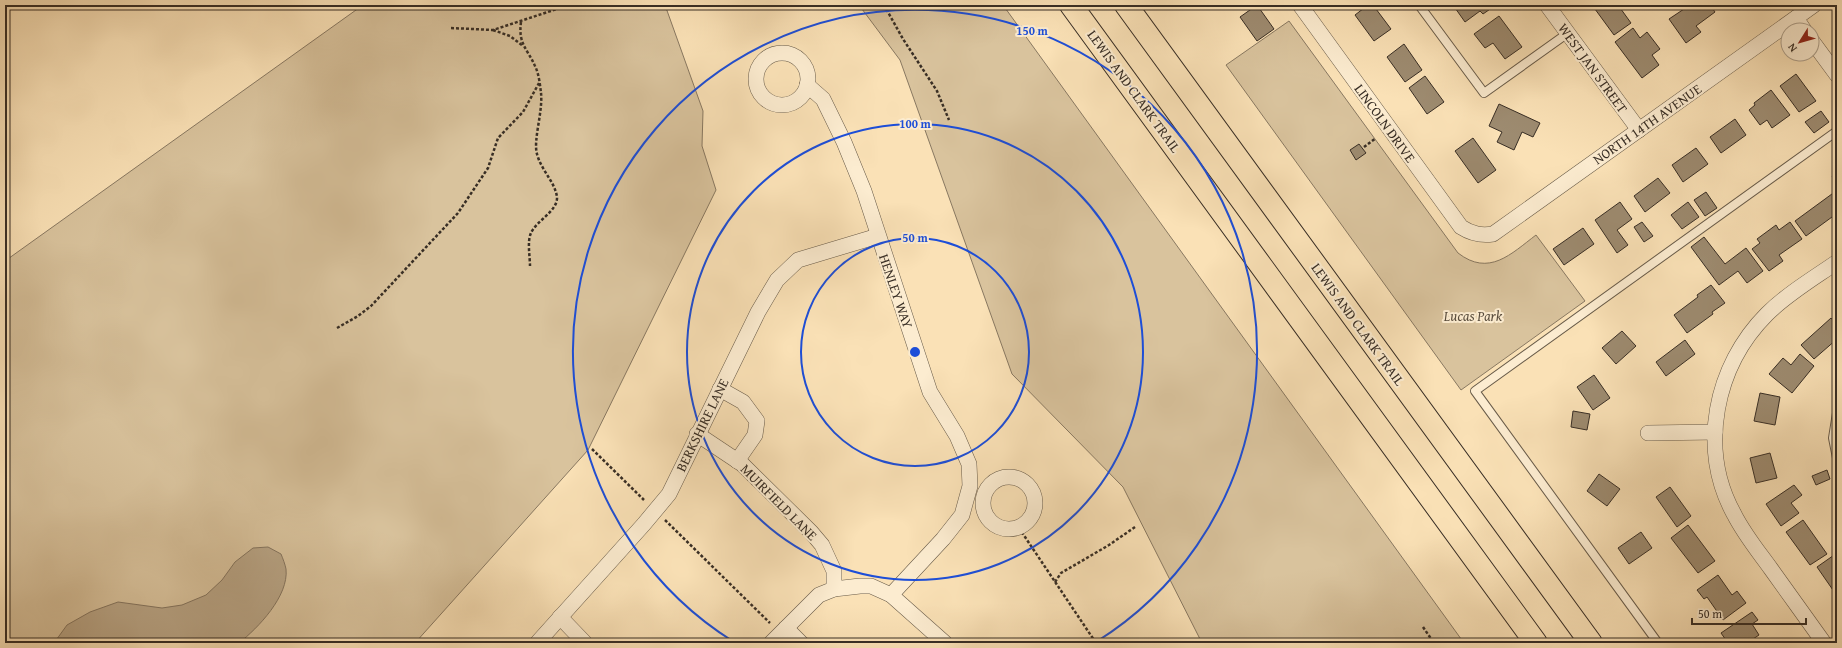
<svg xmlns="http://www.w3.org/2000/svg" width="1842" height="648" viewBox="0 0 1842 648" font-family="'Gentium Book Plus',serif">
  <rect width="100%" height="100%" fill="#fae1b6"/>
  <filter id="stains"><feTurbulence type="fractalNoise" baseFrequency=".005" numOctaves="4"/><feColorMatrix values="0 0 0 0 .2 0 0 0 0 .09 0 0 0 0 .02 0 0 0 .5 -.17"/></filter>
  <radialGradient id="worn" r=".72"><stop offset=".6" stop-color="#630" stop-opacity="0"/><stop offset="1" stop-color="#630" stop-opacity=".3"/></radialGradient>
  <g fill="#d9c39d" stroke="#887861">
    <path d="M363 5H665L703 111 702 146 716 190 588 450 415 643H5V261Z"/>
    <path d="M859 5H1003L1464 643H1204L1201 641 1123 487 1012 374 900 60Z"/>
    <path d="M1289 21 1458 253C1489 277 1511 254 1536 235L1585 301 1461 390 1226 65Z"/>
  </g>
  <path fill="#b8a485" stroke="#85755f" d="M268 547 281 554C283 559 285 564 286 569 289 596 258 628 239 643H54L67 625 90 612 118 602 162 608 182 605 206 595 222 580 235 562 253 548Z"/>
  <g fill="#9d8b70" stroke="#382e25">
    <path d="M1257 5 1274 29 1257 41 1240 17Z"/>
    <path d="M1368 5H1373L1391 29 1374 41 1355 15Z"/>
    <path d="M1453 5H1496L1483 14 1480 11 1465 22Z"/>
    <path d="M1592 5H1618L1631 23 1614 35Z"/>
    <path d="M1681 5H1710L1715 12 1696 26 1701 32 1686 43 1669 19 1684 9Z"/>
    <path d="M1499 16 1522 47 1505 59 1493 43 1485 48 1474 34Z"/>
    <path d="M1633 28 1640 38 1647 32 1660 49 1652 55 1659 65 1642 78 1615 42Z"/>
    <path d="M1404 44 1422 70 1405 82 1387 57Z"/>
    <path d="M1796 74 1816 101 1799 112 1780 86Z"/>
    <path d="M1425 76 1444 102 1427 114 1409 88Z"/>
    <path d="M1771 90 1790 115 1772 128 1767 120 1760 125 1749 110 1755 105 1754 103Z"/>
    <path d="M1499 104 1540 123 1533 137 1522 132 1514 150 1497 142 1502 132 1489 126Z"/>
    <path d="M1821 111 1829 122 1814 133 1805 122Z"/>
    <path d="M1735 119 1746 135 1721 153 1710 137Z"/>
    <path d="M1473 138 1496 170 1478 183 1455 151Z"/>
    <path d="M1359 144 1366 153 1356 160 1350 150Z"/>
    <path d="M1696 148 1708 164 1683 182 1672 165Z"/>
    <path d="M1837 173V183L1832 176Z"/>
    <path d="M1658 178 1670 193 1645 212 1634 196Z"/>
    <path d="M1836 191 1837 221 1836 222 1832 217 1806 236 1795 221Z"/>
    <path d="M1706 192 1717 208 1705 216 1694 200Z"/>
    <path d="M1620 202 1632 219 1617 230 1628 245 1617 253 1595 220Z"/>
    <path d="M1688 202 1699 217 1682 229 1671 215Z"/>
    <path d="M1642 222 1653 236 1644 242 1634 227Z"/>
    <path d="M1790 222 1802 239 1779 255 1783 261 1769 271 1752 249 1760 243 1757 239 1776 225 1779 230Z"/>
    <path d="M1583 228 1594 244 1564 265 1553 249Z"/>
    <path d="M1704 237 1725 264 1746 248 1763 271 1747 283 1738 271 1719 285 1691 247Z"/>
    <path d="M1711 285 1725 303 1712 312 1713 314 1687 333 1674 315 1698 297 1697 295Z"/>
    <path d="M1831 318 1837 325V339L1814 359 1801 345Z"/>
    <path d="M1622 331 1636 346 1616 364 1602 348Z"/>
    <path d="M1685 340 1695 354 1666 376 1656 362Z"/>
    <path d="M1800 354 1814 366 1792 393 1769 374 1783 358 1791 365Z"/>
    <path d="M1594 375 1610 398 1593 410 1577 387Z"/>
    <path d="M1760 393 1780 397 1775 425 1754 421Z"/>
    <path d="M1573 411 1590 414 1587 430 1571 427Z"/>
    <path d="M1770 453 1777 478 1756 483 1750 458Z"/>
    <path d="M1827 470 1830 479 1816 485 1812 476Z"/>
    <path d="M1599 474 1620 489 1607 506 1587 491Z"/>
    <path d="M1794 485 1802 495 1791 503 1799 513 1781 526 1766 504Z"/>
    <path d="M1670 487 1691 516 1677 527 1656 497Z"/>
    <path d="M1803 520 1827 554 1810 565 1786 532Z"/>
    <path d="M1688 525 1715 561 1698 573 1671 538Z"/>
    <path d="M1641 532 1652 548 1629 564 1618 548Z"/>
    <path d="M1837 553V592L1835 593 1817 567Z"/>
    <path d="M1718 575 1732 595 1737 591 1746 603 1723 620 1707 597 1704 599 1697 590Z"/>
    <path d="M1752 612 1758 620 1752 624 1759 635 1747 643H1728L1721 633Z"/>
  </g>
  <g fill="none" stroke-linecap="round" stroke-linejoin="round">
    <g stroke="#685b49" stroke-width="10">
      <g id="service">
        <path d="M1419 5 1484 93 1568 33"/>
        <path d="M1837 413 1833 438 1837 458"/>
        <path d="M1658 643 1475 391 1837 131"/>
      </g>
    </g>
    <g stroke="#685b49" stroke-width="16">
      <g id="minor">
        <path d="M1300 5 1461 227C1472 234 1481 236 1493 234L1814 5"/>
        <path d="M1547 5 1639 130"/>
        <path d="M1796 18 1804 30"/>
        <path d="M1812 41 1837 75"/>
        <circle cx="782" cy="79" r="26"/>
        <path d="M807 85 823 99 844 142 864 191 930 392 957 436 969 464 970 486 962 515 943 539 891 595"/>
        <path d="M720 389 743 402 757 421 755 435 737 461"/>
        <path d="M1648 433 1715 432"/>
        <path d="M697 434 742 464 811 532 822 545 834 571V589"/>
        <circle cx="1009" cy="503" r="26"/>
        <path d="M560 617 585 643"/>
        <path d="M786 628 801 643"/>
        <path d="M537 643 644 524 669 494 758 312 777 280 798 260 878 236"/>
        <path d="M771 643 819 595 834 589 860 586H871L891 595 945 643"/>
        <path d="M1824 643C1806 618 1789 594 1771 569 1758 551 1744 534 1734 514 1698 449 1715 366 1767 314 1787 294 1814 278 1837 262"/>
      </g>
    </g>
    <g stroke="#382e25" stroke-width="24">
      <g id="motorway">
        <path d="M1071 5 1536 643"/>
        <path d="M1126 5 1591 643"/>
      </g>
    </g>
    <g stroke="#382e25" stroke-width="2.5" stroke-dasharray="3 2" stroke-linecap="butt">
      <path d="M884 5 903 39 937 91 949 120"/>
      <path d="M521 22C518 44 527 48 535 66 539 74 540 85 541 93 543 112 533 140 537 154 541 170 555 182 557 197 558 211 536 221 531 233 527 241 530 257 530 266"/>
      <path d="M451 28 493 30 569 5"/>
      <path d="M493 30 510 36 523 46"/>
      <path d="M1364 147 1376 138"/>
      <path d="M337 328 358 316 371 306 458 213 488 168 498 138 523 112 539 83"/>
      <path d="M592 449 644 500"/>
      <path d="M665 520 770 623"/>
      <path d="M1019 528 1096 643"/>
      <path d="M1055 582 1061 573 1109 545 1135 527"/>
      <path d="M1423 627 1434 643"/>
    </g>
    <use href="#service" stroke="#fcecd0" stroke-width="8"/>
    <use href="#minor" stroke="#fcecd0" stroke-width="15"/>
    <use href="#motorway" stroke="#fae1b6" stroke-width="22"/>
  </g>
  <g fill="none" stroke="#1d4ed8" stroke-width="2">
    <circle cx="915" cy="352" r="114"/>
    <circle cx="915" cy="352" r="228"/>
    <path d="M734 642A342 342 0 1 1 1096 642"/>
  </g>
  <g text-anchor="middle" stroke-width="4" stroke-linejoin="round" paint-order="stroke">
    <g font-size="14" fill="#382e25" stroke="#fcecd0">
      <text transform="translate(1593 68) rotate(54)" y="5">WEST JAN STREET</text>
      <text transform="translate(1134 91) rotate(54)" y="5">LEWIS AND CLARK TRAIL</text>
      <text transform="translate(1385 123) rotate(54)" y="5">LINCOLN DRIVE</text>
      <text transform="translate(1647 124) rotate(-35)" y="5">NORTH 14TH AVENUE</text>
      <text transform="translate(896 291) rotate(71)" y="5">HENLEY WAY</text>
      <text transform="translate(1358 324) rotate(54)" y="5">LEWIS AND CLARK TRAIL</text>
      <text transform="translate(702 425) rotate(-64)" y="5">BERKSHIRE LANE</text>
      <text transform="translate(779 502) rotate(45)" y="5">MUIRFIELD LANE</text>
    </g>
    <g font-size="14" font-style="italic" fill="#584c3d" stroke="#fcecd0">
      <text x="1473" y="321">Lucas Park</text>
    </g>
  </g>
  <circle cx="915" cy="352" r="6" fill="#1d4ed8" stroke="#fcecd0" stroke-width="2"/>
  <g font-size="12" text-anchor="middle" font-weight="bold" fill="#1d4ed8" stroke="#fcecd0" stroke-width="4" stroke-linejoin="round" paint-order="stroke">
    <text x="1032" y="35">150 m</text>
    <text x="915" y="128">100 m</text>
    <text x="915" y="242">50 m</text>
  </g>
  <rect width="1842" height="648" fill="none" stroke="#fae1b6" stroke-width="20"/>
  <rect x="6" y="6" width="1830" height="636" fill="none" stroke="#382e25" stroke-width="2"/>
  <rect x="10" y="10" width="1822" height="628" fill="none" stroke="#382e25"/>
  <g transform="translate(1800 42) rotate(233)"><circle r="19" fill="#fcecd0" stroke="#aea08c"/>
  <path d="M0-3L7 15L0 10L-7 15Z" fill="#8f2418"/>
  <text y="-6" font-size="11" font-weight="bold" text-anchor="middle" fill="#382e25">N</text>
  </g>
  <path d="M1692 618v6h114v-6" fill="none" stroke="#382e25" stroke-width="2"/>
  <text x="1698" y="618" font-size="12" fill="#382e25" stroke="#fcecd0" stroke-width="3" paint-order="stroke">50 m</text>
  <rect width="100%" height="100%" filter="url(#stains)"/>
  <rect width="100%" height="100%" fill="url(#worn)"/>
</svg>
